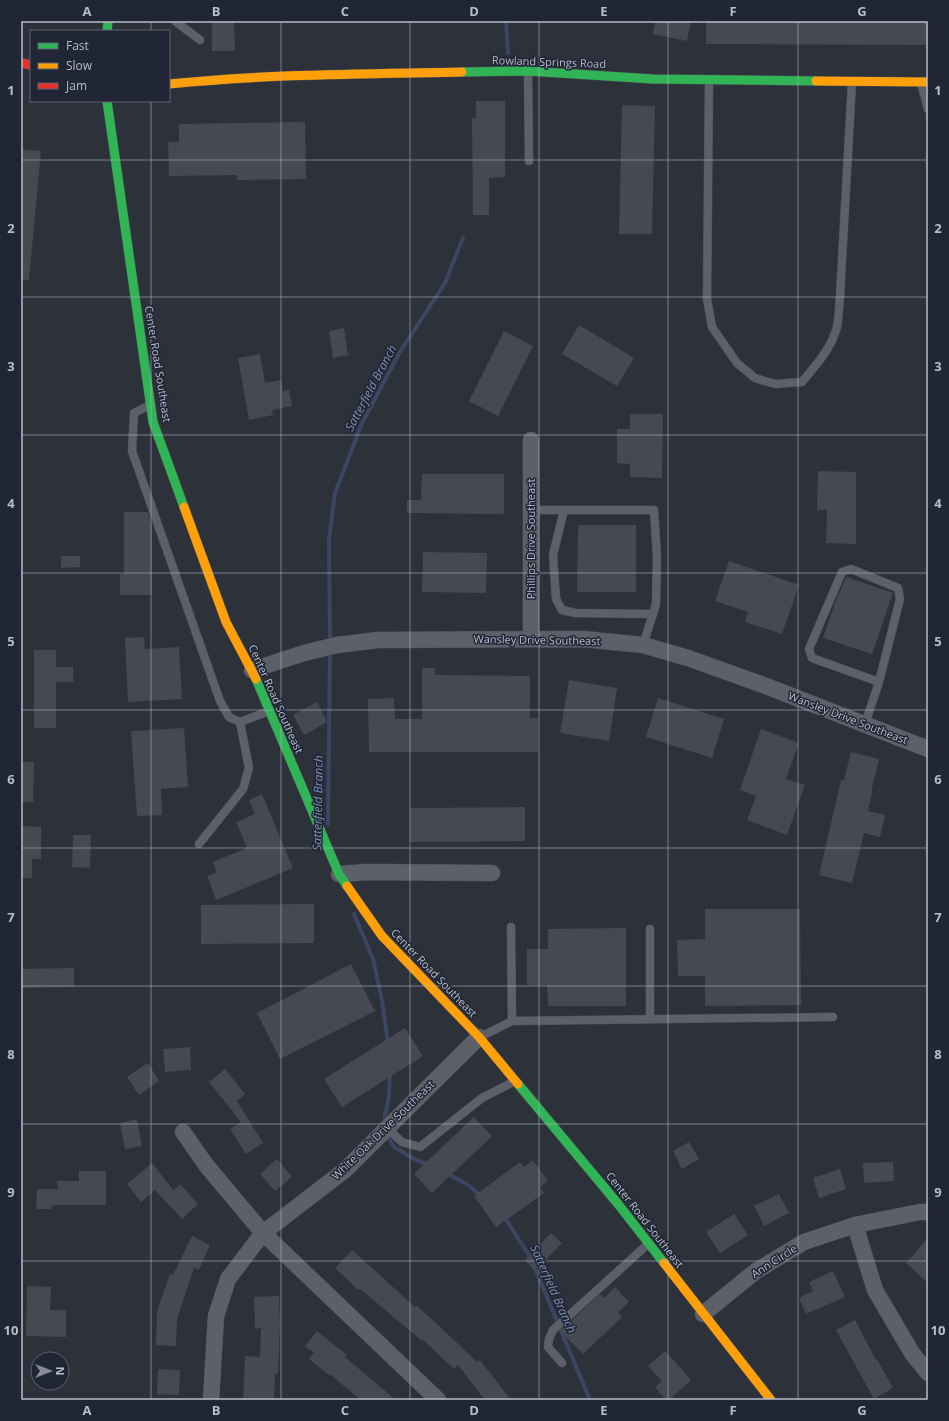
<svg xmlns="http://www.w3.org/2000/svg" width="949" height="1421" viewBox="0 0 949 1421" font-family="'Open Sans',sans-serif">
  <rect width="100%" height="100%" fill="#2d313a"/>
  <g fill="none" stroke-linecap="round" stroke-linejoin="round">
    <g stroke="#3b4663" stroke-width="4">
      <path d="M506 21 508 53"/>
      <path d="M330 644 329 540 335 493 362 423 400 352 445 283 463 238"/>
      <path d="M328 824 330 650"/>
      <path d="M354 914 373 959 382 1000 388 1044"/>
      <path d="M385 1123V1116L389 1096 390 1072"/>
      <path d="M386 1134 394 1147 416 1160 430 1165"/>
      <path d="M447 1173 468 1185 481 1196"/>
      <path d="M504 1216 531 1259"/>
      <path d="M534 1266 590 1400"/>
    </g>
  </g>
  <g fill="#464951">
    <path d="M212 21H234L235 51H212Z"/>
    <path d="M655 21H691L687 41 653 34Z"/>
    <path d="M706 21H928V45L706 44Z"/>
    <path d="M476 101H505V177L489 178V215H473L472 118H476Z"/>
    <path d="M622 105 655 106 652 234H619Z"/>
    <path d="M305 122 306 179 237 180V175L169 176 168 142H179V124Z"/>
    <path d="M21 149 41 151 29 280H21Z"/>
    <path d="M579 325 634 358 617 386 562 354Z"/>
    <path d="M344 328 348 355 333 358 329 331Z"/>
    <path d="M504 331 533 346 498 416 469 401Z"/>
    <path d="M260 354 265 383 281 380 283 391 289 390 292 406 272 410 273 415 249 420 238 358Z"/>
    <path d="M630 414H663L662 478 630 477V464L617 463V429H630Z"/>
    <path d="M818 471 856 472V544L826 543 827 510H817Z"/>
    <path d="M422 474H504V514L407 513V500H421Z"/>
    <path d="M124 512H148L152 525V595H120V574H124Z"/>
    <path d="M578 525H636V592H577Z"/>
    <path d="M423 552 487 553 486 593 422 592Z"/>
    <path d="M61 556H80V567L61 568Z"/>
    <path d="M729 561 799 585 782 634 745 622 748 612 715 601Z"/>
    <path d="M846 577 893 593 872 654 823 638 835 603Z"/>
    <path d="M144 637 145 649 179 647 182 699 128 702 125 638Z"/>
    <path d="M34 650H56V667H73V682H56V728H34Z"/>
    <path d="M422 668H435V675L530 676V718H538V752H369L368 699 394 698 395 719H422Z"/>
    <path d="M569 680 617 688 609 741 560 733Z"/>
    <path d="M658 698 724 719 712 758 646 737Z"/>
    <path d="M317 702 327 722 304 735 293 715Z"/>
    <path d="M184 728 188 787 161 789 162 815 137 816 131 731Z"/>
    <path d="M761 729 799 743 786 779 805 785 787 835 747 820 756 796 740 790Z"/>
    <path d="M851 752 879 759 872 788V792L868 811 885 815 880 837 864 833 852 883 819 875 841 780H844Z"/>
    <path d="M21 762H34L33 802H21Z"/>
    <path d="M262 794 293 868 216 900 207 876 217 872 213 862 247 848 236 822 255 814 249 800Z"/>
    <path d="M525 807V841L410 842V808Z"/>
    <path d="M21 826 41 827V859H32V878H21Z"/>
    <path d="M73 835H91L90 868 72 867Z"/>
    <path d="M314 904V943L201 944V905Z"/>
    <path d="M705 909H800L801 1005 705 1006V976H678L677 940 705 939Z"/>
    <path d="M626 928V1006H548L547 985H527V949H548V929Z"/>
    <path d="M351 964 375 1011 280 1059 257 1013Z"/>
    <path d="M74 968V987L21 988V969Z"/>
    <path d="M405 1028 423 1056 342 1107 324 1079Z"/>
    <path d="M190 1047 191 1070 165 1072 163 1049Z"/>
    <path d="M148 1063 159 1081 139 1095 127 1077Z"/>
    <path d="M225 1069 245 1094 237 1101 263 1143 246 1154 230 1129 241 1122 209 1082Z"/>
    <path d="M474 1117 492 1136 432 1193 414 1174Z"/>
    <path d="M137 1119 142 1146 125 1149 120 1123Z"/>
    <path d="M689 1142 699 1159 682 1169 673 1151Z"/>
    <path d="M277 1159 292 1177 275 1191 260 1174Z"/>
    <path d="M533 1160 548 1181 540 1187 544 1193 496 1227 474 1196 520 1162 524 1167Z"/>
    <path d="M893 1162 894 1181 864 1183 863 1163Z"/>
    <path d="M152 1163 173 1190 180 1184 198 1204 182 1219 155 1190 141 1202 127 1184Z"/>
    <path d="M840 1169 846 1189 819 1198 813 1178Z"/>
    <path d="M79 1171H106V1205H52L51 1209H36L37 1189H58L57 1181H79Z"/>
    <path d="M779 1194 789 1213 764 1226 754 1206Z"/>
    <path d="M734 1214 748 1235 720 1253 706 1232Z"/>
    <path d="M551 1233 562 1243 535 1271 525 1260Z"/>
    <path d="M192 1236 210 1245 199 1270 194 1268 177 1319 176 1346 156 1345 157 1311 170 1274 173 1275Z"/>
    <path d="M928 1238V1283L906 1263Z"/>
    <path d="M352 1250 415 1307 416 1305 438 1325 477 1362 480 1360 511 1400H485L458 1365 454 1369 423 1340 422 1341 360 1289 358 1290 335 1268Z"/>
    <path d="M833 1271 845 1297 806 1314 799 1298 813 1291 809 1282Z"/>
    <path d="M27 1286 51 1287 50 1310H66V1337L26 1336Z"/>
    <path d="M615 1287 629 1302 618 1312 622 1317 583 1354 560 1331 600 1294 604 1298Z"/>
    <path d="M279 1296 280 1325 278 1374H275L274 1400H243L245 1356 260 1357 261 1328 255 1329 254 1297Z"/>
    <path d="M855 1320 876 1360 877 1359 893 1388 874 1399 836 1330Z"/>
    <path d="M317 1331 347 1355 345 1357 396 1400H361L331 1375 330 1376 309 1359 314 1353 305 1346Z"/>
    <path d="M665 1351 691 1380 669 1400H666L655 1387 662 1381 648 1366Z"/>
    <path d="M158 1369 180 1370 179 1395 157 1394Z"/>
  </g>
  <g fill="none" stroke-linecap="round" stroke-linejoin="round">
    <g stroke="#494c53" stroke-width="9">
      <g id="lane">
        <path d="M175 21 200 40"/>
        <path d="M528 72 529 161"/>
        <path d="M709 81 707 299 712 327 737 363 755 378 775 384 802 382C816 365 831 349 837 327 839 317 839 306 840 296L852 82"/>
        <path d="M921 83 928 109"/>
        <path d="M150 405 134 413 132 451 220 701 229 717 240 722 269 711"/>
        <path d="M531 510H654L657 557 656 604 643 645"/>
        <path d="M564 510 553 555 556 599 562 610 575 613 653 614"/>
        <path d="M865 724 879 682 900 599 898 588 851 569 842 572 809 649 812 658 879 682"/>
        <path d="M199 844 243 789 249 768 240 722"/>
        <path d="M511 927 512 1021"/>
        <path d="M650 929V1019"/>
        <path d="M480 1037 512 1021 833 1017"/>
        <path d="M387 1128 402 1142 420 1147 482 1098 515 1081"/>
        <path d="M562 1363 548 1347 549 1339 553 1330 648 1244"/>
      </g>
    </g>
    <g stroke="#494c53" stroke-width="17">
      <g id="street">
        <path d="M531 440V639"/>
        <path d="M252 670 304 653 337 645 378 640 583 639 643 645 688 658 766 686 928 749"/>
        <path d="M339 874 367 872 492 873"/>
        <path d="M183 1132 206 1165 263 1233 345 1170 479 1037"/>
        <path d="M855 1225 875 1290 912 1353 928 1373"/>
        <path d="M703 1314 756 1271 804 1242 855 1225 920 1212H928"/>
        <path d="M211 1400 216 1316 228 1279 263 1233 438 1400"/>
      </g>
    </g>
    <g stroke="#494c53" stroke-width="10">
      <g id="fast">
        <path d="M107 31 108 21"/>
        <path d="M462 72 528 71 653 79 816 81"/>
        <path d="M107 101 153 422 184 507"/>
        <path d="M256 679 339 874 347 886"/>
        <path d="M518 1084 618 1204 664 1263"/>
      </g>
    </g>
    <g stroke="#494c53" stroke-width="10">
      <g id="slow">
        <path d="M816 81 928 82"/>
        <path d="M169 84C266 74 364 74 462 72"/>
        <path d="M184 507 226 622 256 679"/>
        <path d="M347 886 382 936 479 1037 518 1084"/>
        <path d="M664 1263 771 1400"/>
      </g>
    </g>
    <g stroke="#494c53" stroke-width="10">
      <path id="jam" d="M21 63 31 65"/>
    </g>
    <use href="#lane" stroke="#5d6068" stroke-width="8"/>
    <use href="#street" stroke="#5d6068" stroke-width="16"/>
    <use href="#fast" stroke="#30b455" stroke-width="9"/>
    <use href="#slow" stroke="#ff9f0a" stroke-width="9"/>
    <use href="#jam" stroke="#e5322d" stroke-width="9"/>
  </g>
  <path fill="none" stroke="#b8bdcb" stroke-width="1" stroke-opacity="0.55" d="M151 21V31M281 21V1400M410 21V1400M539 21V1400M668 21V1400M798 21V1400M151 101V1400M21 160H928M21 297H928M21 435H928M21 573H928M21 710H928M21 848H928M21 986H928M21 1124H928M21 1261H928"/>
  <g text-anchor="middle" stroke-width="3" stroke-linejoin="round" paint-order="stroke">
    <g font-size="11" fill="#b8bdcb" stroke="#202636">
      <text transform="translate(549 62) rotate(2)" y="4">Rowland Springs Road</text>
      <text transform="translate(158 364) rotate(81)" y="4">Center Road Southeast</text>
      <text transform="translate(531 539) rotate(-90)" y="4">Phillips Drive Southeast</text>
      <text transform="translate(537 640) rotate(1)" y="4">Wansley Drive Southeast</text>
      <text transform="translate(276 699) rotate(66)" y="4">Center Road Southeast</text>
      <text transform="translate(848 718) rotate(21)" y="4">Wansley Drive Southeast</text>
      <text transform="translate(434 973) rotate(46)" y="4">Center Road Southeast</text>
      <text transform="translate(383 1130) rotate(-44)" y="4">White Oak Drive Southeast</text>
      <text transform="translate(645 1220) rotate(52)" y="4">Center Road Southeast</text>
      <text transform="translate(774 1261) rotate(-33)" y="4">Ann Circle</text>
    </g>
    <g font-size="12" font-style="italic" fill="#818fb1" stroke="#202636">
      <text transform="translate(371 388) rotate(-62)" y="4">Satterfield Branch</text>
      <text transform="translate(318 803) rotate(-89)" y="4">Satterfield Branch</text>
      <text transform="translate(553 1289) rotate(66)" y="4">Satterfield Branch</text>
    </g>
  </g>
  <rect width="949" height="1421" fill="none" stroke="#202636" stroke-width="44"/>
  <rect x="30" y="30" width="140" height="72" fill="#202636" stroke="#5d6272"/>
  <rect x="38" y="43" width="20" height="6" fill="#30b455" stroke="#5d6272"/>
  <text x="66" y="50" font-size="12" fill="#b8bdcb">Fast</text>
  <rect x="38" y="63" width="20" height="6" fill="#ff9f0a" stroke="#5d6272"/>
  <text x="66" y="70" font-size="12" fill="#b8bdcb">Slow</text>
  <rect x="38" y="83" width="20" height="6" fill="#e5322d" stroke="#5d6272"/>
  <text x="66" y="90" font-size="12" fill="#b8bdcb">Jam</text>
  <g transform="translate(50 1371) rotate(90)"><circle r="19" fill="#202636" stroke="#5d6272"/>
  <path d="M0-3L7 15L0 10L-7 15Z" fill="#878c98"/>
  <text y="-6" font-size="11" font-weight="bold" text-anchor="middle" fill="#b8bdcb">N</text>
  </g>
  <rect x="22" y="22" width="905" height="1377" fill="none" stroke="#b8bdcb" stroke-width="1.5"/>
  <g font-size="13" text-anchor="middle" font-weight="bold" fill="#b8bdcb">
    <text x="87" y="16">A</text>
    <text x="216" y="16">B</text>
    <text x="345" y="16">C</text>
    <text x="474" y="16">D</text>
    <text x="604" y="16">E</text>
    <text x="733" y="16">F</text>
    <text x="862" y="16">G</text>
    <text x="11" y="95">1</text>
    <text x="938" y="95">1</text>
    <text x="11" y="233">2</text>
    <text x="938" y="233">2</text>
    <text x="11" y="371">3</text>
    <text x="938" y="371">3</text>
    <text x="11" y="508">4</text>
    <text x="938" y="508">4</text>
    <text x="11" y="646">5</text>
    <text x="938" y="646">5</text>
    <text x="11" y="784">6</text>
    <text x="938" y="784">6</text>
    <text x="11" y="922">7</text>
    <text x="938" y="922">7</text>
    <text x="11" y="1059">8</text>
    <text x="938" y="1059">8</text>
    <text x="11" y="1197">9</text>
    <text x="938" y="1197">9</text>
    <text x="11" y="1335">10</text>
    <text x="938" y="1335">10</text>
    <text x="87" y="1415">A</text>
    <text x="216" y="1415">B</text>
    <text x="345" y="1415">C</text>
    <text x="474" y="1415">D</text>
    <text x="604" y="1415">E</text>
    <text x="733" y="1415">F</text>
    <text x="862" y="1415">G</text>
  </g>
</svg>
